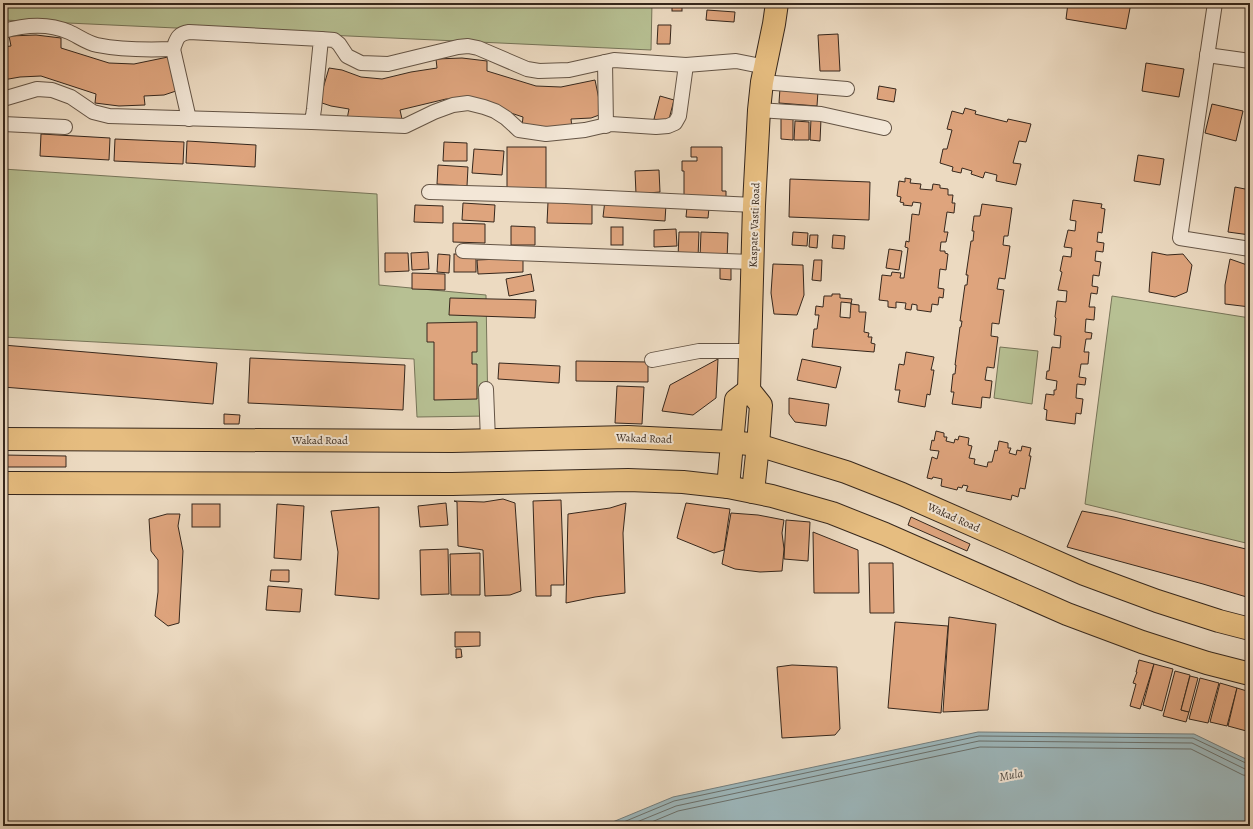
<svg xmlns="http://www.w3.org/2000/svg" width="1253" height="829" viewBox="0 0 1253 829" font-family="Alegreya,serif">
  <rect width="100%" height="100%" fill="#ecdac1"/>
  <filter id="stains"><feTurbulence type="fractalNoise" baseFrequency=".005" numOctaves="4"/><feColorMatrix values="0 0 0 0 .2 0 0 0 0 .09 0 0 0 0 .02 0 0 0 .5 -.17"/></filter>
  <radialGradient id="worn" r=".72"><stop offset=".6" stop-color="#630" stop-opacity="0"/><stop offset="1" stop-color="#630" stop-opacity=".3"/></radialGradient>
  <g fill="#b7c093" stroke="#767458">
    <path d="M3 3H652L651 50 3 20Z"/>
    <path d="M3 169 377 194 379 285 486 295 488 416 417 417 414 359 3 337Z"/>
    <path d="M1112 296 1250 318V544L1085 504Z"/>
    <path d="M1000 347 1038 351 1032 404 994 398Z"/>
  </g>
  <path fill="#9db8bd" stroke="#747e7d" d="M978 732 1194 734 1250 761V826H603L673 797Z"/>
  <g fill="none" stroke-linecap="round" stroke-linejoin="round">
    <g stroke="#6a706c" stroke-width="1">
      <path d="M614 826 674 801 979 736 1193 738 1250 765"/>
      <path d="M627 826 676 806 979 741 1192 743 1245 769 1250 770"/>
      <path d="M642 826 678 811 980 747 1191 749 1243 775 1250 776"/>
    </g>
  </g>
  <g fill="#dea47d" stroke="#36271c" fill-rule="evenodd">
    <rect x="672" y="3" width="10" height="8"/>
    <path d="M1068 3H1131L1126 29 1066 19Z"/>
    <path d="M707 10 735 12 734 22 706 20Z"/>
    <path d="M658 25H671L670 44H657Z"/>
    <path d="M838 34 840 71H820L818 35Z"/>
    <path d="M36 35 61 38V48L109 63 134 64 168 57 176 91 164 95 144 96 145 105 119 106 95 103 96 94 41 76 20 77 3 80V47L11 46 9 36Z"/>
    <path d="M462 58 487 61V71L536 86 561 87 595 80 602 114 591 118 571 119 572 128 546 129 522 126 523 117 468 99H446L400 110 402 119H347L349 109 331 106 319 102 329 68 342 70 361 77 382 79 411 72 437 68 436 59Z"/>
    <path d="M1146 63 1184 69 1179 97 1142 91Z"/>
    <path d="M879 86 896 89 894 102 877 99Z"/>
    <path d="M780 88 818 91 817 106 779 103Z"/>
    <path d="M660 96 674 100 668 123 654 119Z"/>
    <path d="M1212 104 1243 111 1236 141 1205 133Z"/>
    <path d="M965 108 976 111 975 114 1007 122 1008 119 1031 124 1026 142 1019 141 1013 163 1021 164 1016 185 996 181 997 175 985 172 983 178 971 174 972 171 962 168 961 173 952 171 953 167 940 163 943 149H947L952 130 947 129 952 111 963 114Z"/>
    <path d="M781 115H793V140L781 139Z"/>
    <path d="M811 119H821L820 141 810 140Z"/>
    <path d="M795 121 809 122V140H794Z"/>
    <path d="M41 134 110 138 109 160 40 156Z"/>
    <path d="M115 139 184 142 183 164 114 161Z"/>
    <path d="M187 141 256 145 255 167 186 163Z"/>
    <path d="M444 142 467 143V161H443Z"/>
    <rect x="507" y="147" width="39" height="42"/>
    <path d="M691 147H722V191H726V197H684V171H682V161H697V157H691Z"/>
    <path d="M474 149 504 151 502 175 472 173Z"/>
    <path d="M1138 155 1164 159 1160 185 1134 181Z"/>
    <path d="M438 165 468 167 467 186 437 184Z"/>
    <path d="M659 170 660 192 636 194 635 171Z"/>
    <path d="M905 178 911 179 910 183 921 184 920 189 932 190 933 184 940 185V188L948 189V195H953L952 203H955L954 213 947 212 944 232H948L946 242H941L940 251H945V253L948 254 946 270 940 269 938 288 944 289 943 298 939 297 938 305 932 304 931 312 917 310V305L912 304 911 310 905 309 906 303 896 302V308L888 307V301L879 300 882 275 891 276 892 272 901 273 900 278H904L908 248 905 247 906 241 909 242 912 214 919 215 921 203 913 202 912 206 903 205 904 203 900 202 901 197 897 196 899 181 905 182Z"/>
    <path d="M790 179 870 182 869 220 789 217Z"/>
    <path d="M1235 187 1250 190V235L1228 232Z"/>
    <path d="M605 200 666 204 665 221 603 217Z"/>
    <path d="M1073 200 1102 204 1101 208 1105 209 1102 233 1098 232 1097 242 1104 243 1103 252 1096 251 1095 261 1101 262 1099 276 1093 275 1092 286 1098 287 1097 294 1091 293 1089 307H1095L1094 320 1086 319 1085 332 1092 333 1091 339H1086L1084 352H1089L1088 364H1081L1079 377 1086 378 1085 385 1077 384 1076 398 1083 399 1081 414 1076 413 1075 424 1046 420 1047 410 1044 409 1046 394 1054 395V390H1056L1057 381 1046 379 1047 371H1049L1052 347 1060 348 1061 336 1054 335 1056 318 1055 317 1057 301 1066 302 1067 291 1058 290 1062 272 1060 271 1063 256 1071 257 1072 248 1064 247 1068 230 1075 231 1076 221 1070 220Z"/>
    <path d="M548 202 592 203V224L547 223Z"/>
    <path d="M463 203 495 205 494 222 462 220Z"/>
    <path d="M982 204 1012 208 1008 236H1004L1003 245 1010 246 1005 279 999 278 997 289 1004 290 999 324 992 323 991 336 998 337 994 368 987 367 985 380 992 381 990 398 982 397 981 408 952 404 954 392H951L953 374H955L956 365H955L960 327H961L962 321H960L965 285H967L968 275H966L971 241H973L974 231H972L974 216H980Z"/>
    <path d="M415 205 443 206V223L414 222Z"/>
    <path d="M687 207 709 208 708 218 686 217Z"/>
    <path d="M453 223 485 224V243L453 242Z"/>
    <path d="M511 226 535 227V245H511Z"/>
    <rect x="611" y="227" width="12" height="18"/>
    <path d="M676 229 677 246 654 247V230Z"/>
    <path d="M679 232H699L698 258H678Z"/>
    <path d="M701 232 728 233 727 260 700 258Z"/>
    <path d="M793 232 808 233 807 246 792 245Z"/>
    <path d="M810 235H818L817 248 809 247Z"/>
    <path d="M833 235 845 236 844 249 832 248Z"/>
    <path d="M889 249 902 251 899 270 886 268Z"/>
    <path d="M428 252 429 269 412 270 411 253Z"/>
    <path d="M1152 252 1167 255 1183 254 1192 265 1187 292 1175 297 1149 292Z"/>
    <path d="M385 253H408L409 271 385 272Z"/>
    <path d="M438 254 450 255 449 273 437 272Z"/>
    <rect x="454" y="254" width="22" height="18"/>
    <path d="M523 258V272L478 274 477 260Z"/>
    <path d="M1230 259 1250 266V307L1225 304V285Z"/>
    <path d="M814 260H822L821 281 812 280Z"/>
    <path d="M773 264 803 265 804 295 797 315 774 314 771 293Z"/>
    <path d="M720 267H731V280L720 279Z"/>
    <path d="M412 273 445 274V290L412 289Z"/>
    <path d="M531 274 534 291 509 296 506 279Z"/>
    <path d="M832 294H840V298L852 299 851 304 859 305V312H866L864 332 869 333 868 337H872L871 343 875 344 874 352 812 347 814 329H817L819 315H815L816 306 823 307 824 296H832ZM841 302 851 303 850 318 840 317Z"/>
    <path d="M450 298 536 300 535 318 449 315Z"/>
    <path d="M477 322V352H472V364H477V399L434 400V342H427V323Z"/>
    <path d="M3 345 217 363 213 404 3 387Z"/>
    <path d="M906 352 934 357 931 370H934L930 395 927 394 925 407 898 402 900 390H895L899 364 904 365Z"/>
    <path d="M250 358 405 365 403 410 248 403Z"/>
    <path d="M718 359 716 398 693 415 662 411 670 385Z"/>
    <path d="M802 359 841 367 836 388 797 380Z"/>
    <path d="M576 361 648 362V382L576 381Z"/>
    <path d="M499 363 560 366 559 383 498 379Z"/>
    <path d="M617 386 644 387 642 424 615 423Z"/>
    <path d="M789 398 829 404 826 426 795 422 789 414Z"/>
    <path d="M224 414 240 415 239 424H224Z"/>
    <path d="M936 431 944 433V437H947L946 441 954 443 955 439 958 440 959 436 969 438 968 445 972 446 969 458 975 459 974 464 987 467 988 462H992L995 450 997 451 999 441 1008 443V448H1011L1009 453 1016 455 1017 450 1021 451 1022 446 1031 448 1029 456H1031L1025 489 1020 488 1018 497 1012 495 1011 500 966 491 968 486 963 485 962 488 958 487 957 490 941 486 942 479 933 477 932 479 927 478 932 457 937 459 939 451 930 450 932 440 934 441Z"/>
    <path d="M3 455 66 456V467H3Z"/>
    <path d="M503 499 515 503 521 591 510 595 485 596 483 550 458 546 457 502 454 501 484 502Z"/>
    <path d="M561 500 564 585H551V596H536L533 501Z"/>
    <path d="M446 503 448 525 420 527 418 506Z"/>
    <path d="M626 503 623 533 625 593 595 597 566 603 568 514 610 508Z"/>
    <path d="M686 503 730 509 724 550 714 553 677 538Z"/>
    <rect x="192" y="504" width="28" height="23"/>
    <path d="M277 504 304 506 301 560 274 558Z"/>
    <path d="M379 507V599L335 595 338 552 331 511Z"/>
    <path d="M1082 511 1114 517 1250 550V598L1203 584 1067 547Z"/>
    <path d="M731 513 758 515 784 520 782 533 784 549 782 571 760 572 735 569 722 564Z"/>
    <path d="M167 514H180L178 526 183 551 179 623 168 626 155 616 158 592V560L151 551 149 519Z"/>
    <path d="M911 517 970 544 967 551 908 525Z"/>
    <path d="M786 520 810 522 808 561 784 559Z"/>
    <path d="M813 532 858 550 859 593H814Z"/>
    <path d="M448 549 449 594 421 595 420 550Z"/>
    <path d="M480 553V595H451L450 554Z"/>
    <path d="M869 563H893L894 613H870Z"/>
    <path d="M271 570H289V582L270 581Z"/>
    <path d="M268 586 302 589 300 612 266 610Z"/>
    <path d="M949 617 996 624 988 710 943 712Z"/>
    <path d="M895 622 948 626 941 713 888 708Z"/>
    <path d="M455 632H480V646L455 647Z"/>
    <path d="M456 649H461L462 657 456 658Z"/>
    <path d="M1139 660 1154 664 1140 709 1130 706 1136 684 1133 683 1137 672H1136Z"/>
    <path d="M1154 664 1173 669 1162 711 1143 705Z"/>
    <path d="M792 665 837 667 840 729 835 735 782 738 777 667Z"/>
    <path d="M1175 671 1190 675 1181 710 1189 712 1186 722 1163 716Z"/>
    <path d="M1190 676 1198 678 1189 712 1181 710Z"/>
    <path d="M1200 678 1219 683 1208 723 1189 719Z"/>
    <path d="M1220 683 1237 688 1227 726 1210 722Z"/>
    <path d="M1237 688 1250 692V732L1228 726Z"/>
  </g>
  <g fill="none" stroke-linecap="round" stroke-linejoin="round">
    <g stroke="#645445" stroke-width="16">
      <g id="street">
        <path d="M1215 3 1180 238 1250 249"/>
        <path d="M3 31C24 25 49 23 69 32 78 36 87 43 97 45 122 50 148 50 173 49 177 39 177 34 189 32L321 39 314 109 312 122 109 116 93 112 71 97 52 90 37 89 3 99"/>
        <path d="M173 49 189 119"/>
        <path d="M1207 55 1250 61"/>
        <path d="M605 62 606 126"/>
        <path d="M686 65 736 61 766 67"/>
        <path d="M762 82 847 89"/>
        <path d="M759 110 821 114 884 128"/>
        <path d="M312 122 405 126 434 112 453 105 468 103 484 107 495 111 506 118 519 130 546 134 585 130 611 124 656 127 668 126 675 123 679 116 686 65 614 60 569 70 539 71 527 69 478 48 468 46 458 47 388 64 361 63 347 56 339 44 334 40 321 39"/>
        <path d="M3 124 65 127"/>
        <path d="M429 192 566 196 754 205"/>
        <path d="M463 251 752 262"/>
        <path d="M652 360 699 351H750"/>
        <path d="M486 389 488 440"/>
      </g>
    </g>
    <g stroke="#36271c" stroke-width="24">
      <g id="primary">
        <path d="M3 439 452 441 628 437 731 442 758 445 846 472 902 494 1084 574 1157 601 1219 621 1250 629"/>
        <path d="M3 483 452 484 628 480 683 482 728 487 772 496 832 513 885 534 1067 614 1142 642 1207 663 1250 674"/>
        <path d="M728 487 736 400 749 390"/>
        <path d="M753 492 758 445 761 405 749 390 754 205 759 110 762 82 774 24 777 3"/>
      </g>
    </g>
    <use href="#street" stroke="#f3e7d7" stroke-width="14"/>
    <use href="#primary" stroke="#e6bd80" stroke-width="22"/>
  </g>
  <g text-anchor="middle" stroke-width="4" stroke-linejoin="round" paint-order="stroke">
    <g font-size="11" fill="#36271c" stroke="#f3e7d7">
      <text transform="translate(754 225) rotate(-88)" y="4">Kaspate Vasti Road</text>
      <text transform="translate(644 438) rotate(2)" y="4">Wakad Road</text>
      <text x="320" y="444">Wakad Road</text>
      <text transform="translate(954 517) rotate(24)" y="4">Wakad Road</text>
    </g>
    <g font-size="12" font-style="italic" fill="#504b44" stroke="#f3e7d7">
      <text transform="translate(1011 775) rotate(-10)" y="4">Mula</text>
    </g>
  </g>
  <rect width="1253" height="829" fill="none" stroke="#ecdac1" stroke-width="16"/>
  <rect x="4" y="4" width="1245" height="821" fill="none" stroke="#36271c" stroke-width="2"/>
  <rect x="8" y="8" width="1237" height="813" fill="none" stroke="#36271c"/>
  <rect width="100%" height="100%" filter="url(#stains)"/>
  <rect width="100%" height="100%" fill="url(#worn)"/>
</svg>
